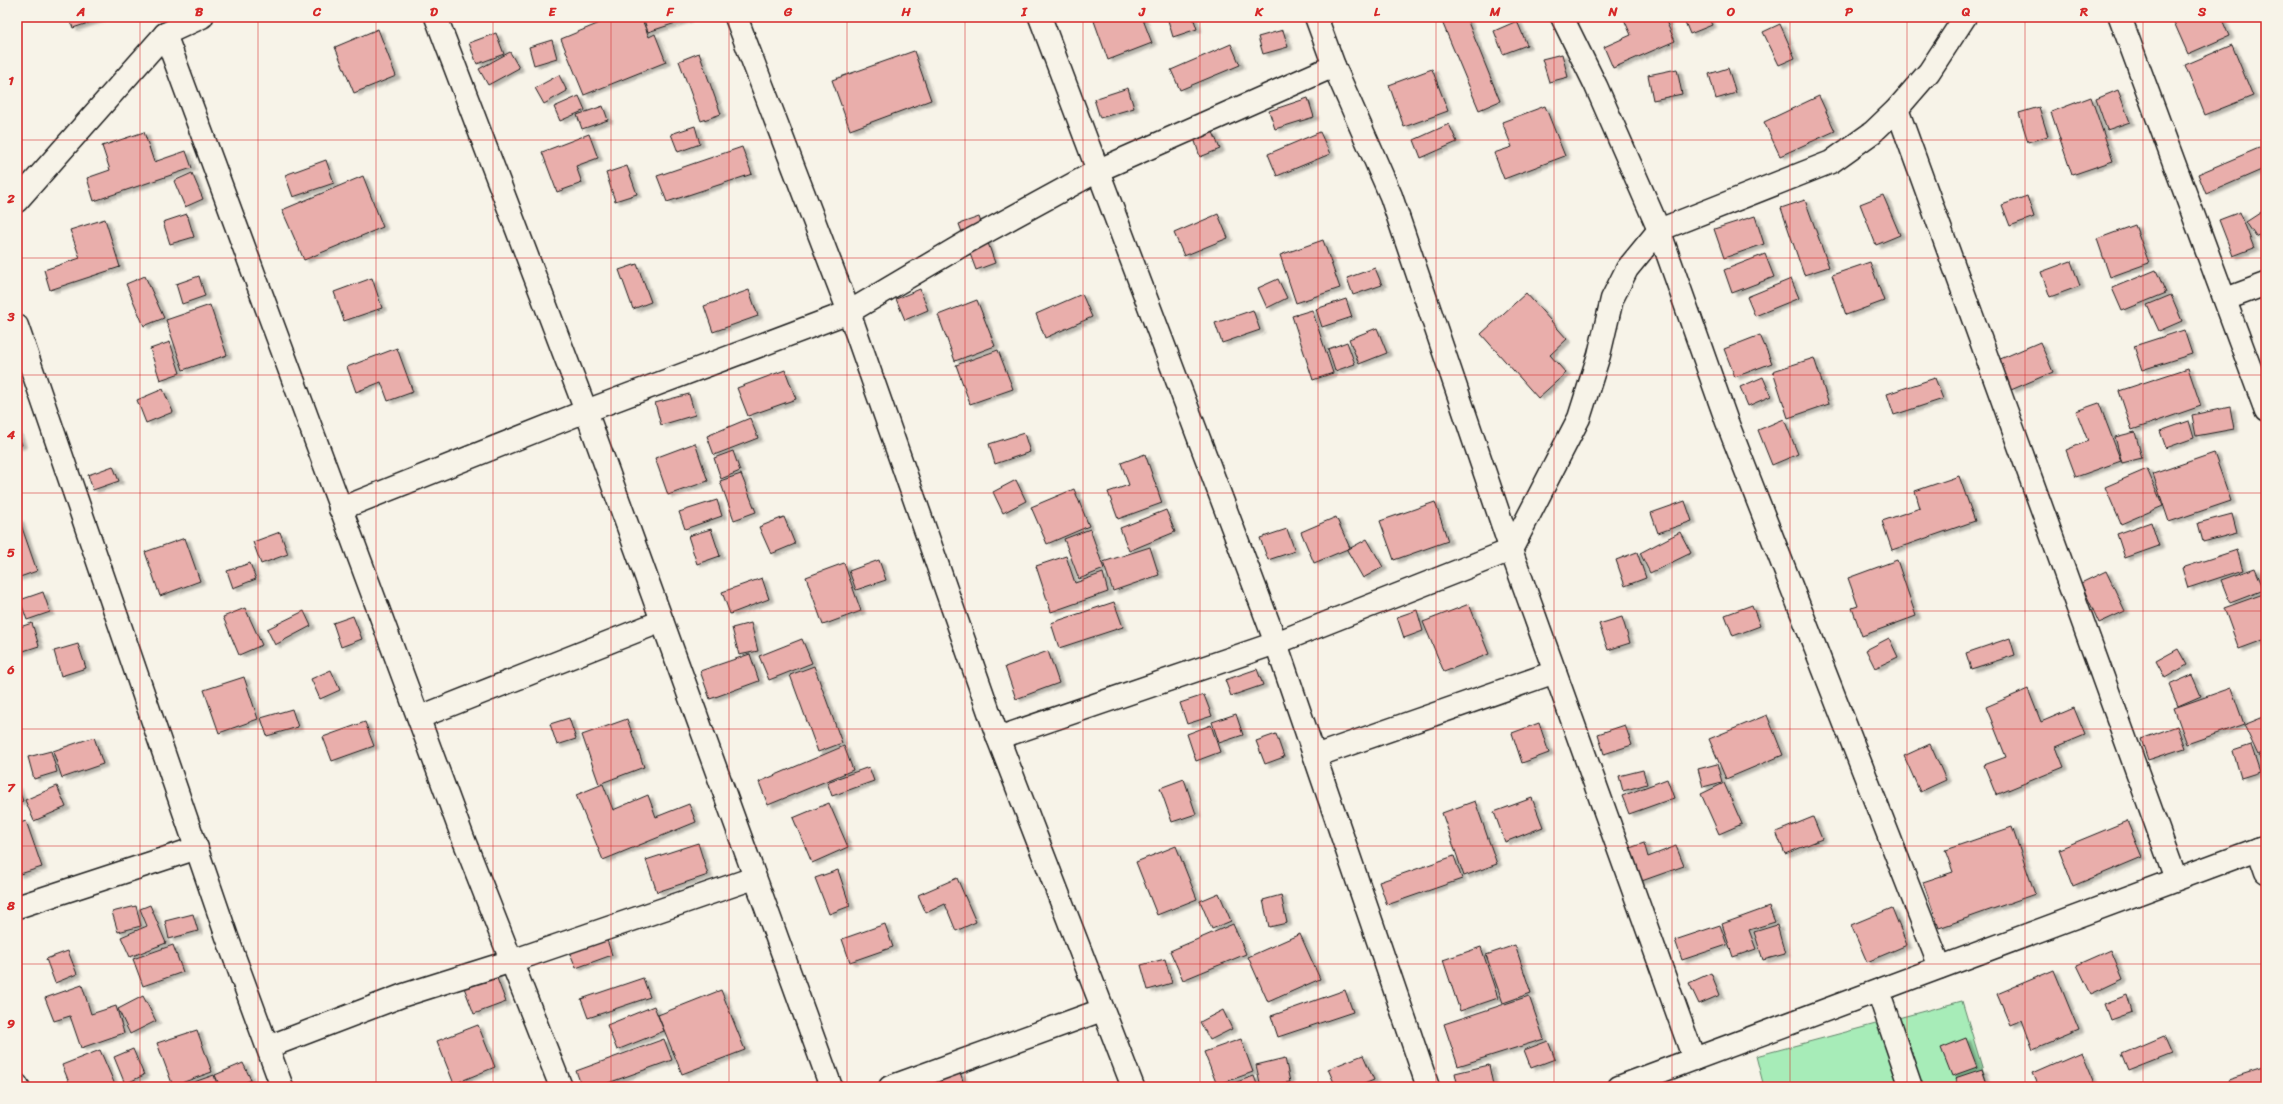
<svg xmlns="http://www.w3.org/2000/svg" width="2283" height="1104" viewBox="0 0 2283 1104" font-family="Sriracha,sans-serif">
  <defs>
    <filter id="shadow"><feDropShadow dx="4.5" dy="2.5" stdDeviation="1" flood-color="#0004"/></filter>
  </defs>
  <rect width="100%" height="100%" fill="#f7f3e8"/>
  <filter id="ink" filterUnits="userSpaceOnUse"><feTurbulence type="fractalNoise" baseFrequency=".025" numOctaves="2"/><feDisplacementMap in="SourceGraphic" scale="8" xChannelSelector="R" yChannelSelector="G"/><feConvolveMatrix kernelMatrix="1 2 1 2 8 2 1 2 1" color-interpolation-filters="sRGB"/></filter>
  <g filter="url(#ink)">
    <path fill="#a7ecb8" stroke="#62846a" d="M1962 1001 1988 1087H1764L1756 1056Z"/>
    <g fill="#e9aeab" stroke="#1c1c1c" filter="url(#shadow)">
      <path d="M69 17H99L100 19 73 28Z"/>
      <path d="M614 17H641L649 37 655 34 666 62 584 95 561 39Z"/>
      <path d="M643 17H687L688 19 648 32Z"/>
      <path d="M1105 17H1142L1152 43 1108 60 1094 21Z"/>
      <path d="M1167 17H1193L1197 29 1173 37Z"/>
      <path d="M1440 17H1466L1500 101 1479 110Z"/>
      <path d="M1623 17H1664L1675 41 1613 68 1604 47 1631 35Z"/>
      <path d="M1683 17H1708L1712 25 1690 34Z"/>
      <path d="M2179 17H2221L2229 36 2188 54 2173 20Z"/>
      <path d="M1517 21 1527 45 1503 54 1494 31Z"/>
      <path d="M1780 24 1795 58 1779 65 1763 32Z"/>
      <path d="M378 29 396 76 354 93 335 47Z"/>
      <path d="M1283 30 1288 47 1263 54 1258 37Z"/>
      <path d="M496 33 504 54 477 64 469 43Z"/>
      <path d="M552 40 557 58 534 65 529 47Z"/>
      <path d="M1231 44 1240 65 1180 90 1171 70Z"/>
      <path d="M2232 45 2253 96 2205 115 2185 65Z"/>
      <path d="M914 51 931 100 850 130 832 80Z"/>
      <path d="M510 52 519 68 488 85 479 69Z"/>
      <path d="M699 53 721 114 701 121 679 61Z"/>
      <path d="M1562 54 1568 77 1549 82 1542 59Z"/>
      <path d="M1728 68 1736 93 1716 99 1709 74Z"/>
      <path d="M1432 69 1448 111 1404 127 1389 85Z"/>
      <path d="M1677 69 1682 94 1653 100 1648 75Z"/>
      <path d="M559 75 567 91 544 104 535 88Z"/>
      <path d="M1128 88 1134 108 1100 118 1094 99Z"/>
      <path d="M2118 90 2130 122 2107 130 2096 99Z"/>
      <path d="M579 96 585 110 560 121 554 107Z"/>
      <path d="M1819 96 1835 131 1780 156 1764 122Z"/>
      <path d="M2091 97 2113 161 2072 175 2051 112Z"/>
      <path d="M1308 98 1314 117 1275 129 1269 111Z"/>
      <path d="M603 106 608 120 582 129 577 115Z"/>
      <path d="M1545 106 1565 156 1504 179 1494 153 1512 147 1502 122Z"/>
      <path d="M2039 107 2048 136 2028 142 2019 113Z"/>
      <path d="M1449 124 1457 142 1421 158 1414 140Z"/>
      <path d="M695 126 700 144 678 152 671 134Z"/>
      <path d="M144 132 154 162 186 151 192 168 94 201 87 178 110 170 102 146Z"/>
      <path d="M1213 132 1220 149 1200 157 1194 138Z"/>
      <path d="M1320 132 1330 154 1277 176 1268 154Z"/>
      <path d="M589 134 598 158 576 166 582 183 557 192 542 152Z"/>
      <path d="M2266 145V168L2206 194 2198 174Z"/>
      <path d="M742 147 752 174 667 202 657 176Z"/>
      <path d="M326 160 334 183 293 197 285 175Z"/>
      <path d="M627 166 637 194 615 201 606 173Z"/>
      <path d="M192 173 203 199 185 207 174 181Z"/>
      <path d="M363 176 383 227 304 260 282 210Z"/>
      <path d="M1883 195 1900 235 1876 245 1860 204Z"/>
      <path d="M2027 196 2034 217 2010 226 2002 205Z"/>
      <path d="M1805 200 1829 267 1804 275 1781 208Z"/>
      <path d="M2266 209V231L2256 237 2246 222Z"/>
      <path d="M2240 212 2254 248 2233 256 2219 220Z"/>
      <path d="M187 214 194 237 170 244 163 222Z"/>
      <path d="M1218 214 1228 238 1184 256 1174 233Z"/>
      <path d="M1755 216 1764 244 1724 258 1714 229Z"/>
      <path d="M979 217 995 263 976 270 959 224Z"/>
      <path d="M105 219 120 267 50 290 44 270 80 258 70 230Z"/>
      <path d="M2135 225 2149 263 2110 277 2097 239Z"/>
      <path d="M1323 240 1340 288 1296 303 1280 255Z"/>
      <path d="M1765 254 1774 277 1732 293 1724 270Z"/>
      <path d="M2071 261 2080 286 2050 297 2041 272Z"/>
      <path d="M1870 262 1884 301 1846 315 1832 275Z"/>
      <path d="M637 264 651 302 633 309 619 270Z"/>
      <path d="M1375 268 1382 285 1353 295 1347 278Z"/>
      <path d="M2156 270 2166 293 2122 311 2112 288Z"/>
      <path d="M145 276 164 318 144 326 126 284Z"/>
      <path d="M199 276 205 296 182 304 176 284Z"/>
      <path d="M372 278 382 308 344 321 334 292Z"/>
      <path d="M1278 279 1287 298 1267 308 1258 288Z"/>
      <path d="M1791 279 1799 298 1755 316 1747 297Z"/>
      <path d="M920 289 928 310 905 320 896 299Z"/>
      <path d="M749 290 758 316 713 332 704 306Z"/>
      <path d="M1526 293 1567 339 1550 355 1566 373 1538 398 1481 334Z"/>
      <path d="M1082 294 1092 317 1045 338 1036 314Z"/>
      <path d="M2171 295 2182 321 2159 331 2147 305Z"/>
      <path d="M1346 299 1352 317 1322 327 1316 309Z"/>
      <path d="M977 300 995 346 955 361 938 315Z"/>
      <path d="M210 305 227 355 183 370 166 320Z"/>
      <path d="M1253 310 1260 330 1222 343 1215 323Z"/>
      <path d="M1312 310 1333 373 1313 380 1292 316Z"/>
      <path d="M1377 328 1387 353 1359 364 1349 339Z"/>
      <path d="M2184 330 2192 354 2142 370 2134 346Z"/>
      <path d="M1760 335 1772 363 1735 377 1724 349Z"/>
      <path d="M170 342 180 373 160 380 150 349Z"/>
      <path d="M1347 342 1355 364 1335 371 1328 349Z"/>
      <path d="M2040 342 2053 372 2011 390 1998 360Z"/>
      <path d="M397 348 413 392 388 401 381 382 356 392 347 367Z"/>
      <path d="M998 350 1013 389 970 404 956 365Z"/>
      <path d="M1814 358 1829 404 1788 418 1773 371Z"/>
      <path d="M2188 368 2201 406 2132 430 2119 391Z"/>
      <path d="M785 370 796 399 748 416 737 388Z"/>
      <path d="M1763 377 1771 396 1748 406 1740 387Z"/>
      <path d="M1935 378 1943 399 1894 415 1887 394Z"/>
      <path d="M163 389 173 412 146 423 137 400Z"/>
      <path d="M689 394 695 415 661 425 655 403Z"/>
      <path d="M2099 403 2121 461 2076 477 2066 450 2088 441 2076 411Z"/>
      <path d="M2230 407 2234 429 2196 436 2192 415Z"/>
      <path d="M750 418 758 438 714 455 707 436Z"/>
      <path d="M1784 419 1798 454 1772 465 1758 430Z"/>
      <path d="M2189 421 2194 438 2166 448 2160 431Z"/>
      <path d="M17 431 22 445 17 447Z"/>
      <path d="M2135 432 2142 458 2122 463 2115 437Z"/>
      <path d="M1024 433 1030 452 995 464 989 444Z"/>
      <path d="M695 443 708 481 668 495 655 458Z"/>
      <path d="M733 451 740 471 721 479 714 458Z"/>
      <path d="M2214 453 2231 501 2169 522 2153 474Z"/>
      <path d="M1145 454 1162 503 1118 519 1108 492 1129 485 1121 463Z"/>
      <path d="M113 466 119 481 93 490 88 475Z"/>
      <path d="M2147 469 2163 506 2121 524 2105 487Z"/>
      <path d="M741 474 756 512 734 520 720 481Z"/>
      <path d="M1959 476 1975 521 1892 550 1882 521 1920 508 1915 491Z"/>
      <path d="M1016 480 1026 501 1003 513 993 492Z"/>
      <path d="M1074 489 1089 526 1047 544 1031 507Z"/>
      <path d="M717 500 722 516 685 529 679 512Z"/>
      <path d="M1685 501 1692 521 1658 533 1651 513Z"/>
      <path d="M1435 502 1448 541 1394 560 1380 521Z"/>
      <path d="M1166 510 1175 532 1129 551 1120 528Z"/>
      <path d="M2232 514 2237 533 2203 542 2198 523Z"/>
      <path d="M784 517 795 544 771 554 759 527Z"/>
      <path d="M1336 517 1350 548 1314 563 1301 532Z"/>
      <path d="M19 519 37 571 17 578V520Z"/>
      <path d="M2151 522 2159 546 2125 558 2117 534Z"/>
      <path d="M711 529 720 556 697 564 688 536Z"/>
      <path d="M1090 529 1104 569 1079 579 1064 539Z"/>
      <path d="M1287 529 1295 551 1268 560 1260 538Z"/>
      <path d="M280 532 288 554 261 564 253 542Z"/>
      <path d="M1680 532 1691 553 1650 573 1640 553Z"/>
      <path d="M185 538 200 581 160 596 145 552Z"/>
      <path d="M1367 539 1383 567 1363 578 1347 550Z"/>
      <path d="M1150 547 1159 575 1113 591 1103 562Z"/>
      <path d="M2237 550 2243 570 2188 588 2182 568Z"/>
      <path d="M1637 552 1646 578 1625 586 1616 560Z"/>
      <path d="M1066 556 1075 583 1103 573 1108 592 1051 612 1036 566Z"/>
      <path d="M879 560 886 580 856 590 849 571Z"/>
      <path d="M1897 560 1916 616 1862 636 1852 608 1858 606 1848 578Z"/>
      <path d="M250 563 256 579 233 588 227 571Z"/>
      <path d="M844 563 861 611 823 625 806 577Z"/>
      <path d="M2255 568 2264 590 2230 603 2221 580Z"/>
      <path d="M2106 571 2125 611 2099 623 2081 583Z"/>
      <path d="M762 578 769 599 730 614 722 592Z"/>
      <path d="M43 592 50 612 27 620 20 600Z"/>
      <path d="M2266 593V639L2239 649 2224 608Z"/>
      <path d="M1114 602 1123 627 1059 648 1051 623Z"/>
      <path d="M1469 604 1489 654 1444 672 1423 622Z"/>
      <path d="M1752 605 1760 626 1733 636 1725 615Z"/>
      <path d="M245 608 262 645 239 655 223 617Z"/>
      <path d="M1417 610 1423 631 1404 638 1397 617Z"/>
      <path d="M304 611 311 626 275 645 267 629Z"/>
      <path d="M353 616 362 639 341 647 333 623Z"/>
      <path d="M1622 617 1630 643 1608 650 1599 624Z"/>
      <path d="M32 623 39 646 17 653V628Z"/>
      <path d="M751 623 758 651 739 655 732 628Z"/>
      <path d="M1889 638 1898 657 1875 668 1866 650Z"/>
      <path d="M2010 638 2015 655 1971 669 1966 653Z"/>
      <path d="M802 639 812 663 769 680 759 656Z"/>
      <path d="M78 644 86 668 61 676 54 651Z"/>
      <path d="M2178 649 2187 665 2165 678 2156 661Z"/>
      <path d="M1048 651 1059 683 1016 699 1005 667Z"/>
      <path d="M750 654 759 681 710 699 700 671Z"/>
      <path d="M814 666 842 743 818 752 790 675Z"/>
      <path d="M1257 669 1263 685 1231 696 1225 680Z"/>
      <path d="M331 670 340 690 320 699 311 679Z"/>
      <path d="M2192 675 2201 696 2178 706 2169 685Z"/>
      <path d="M244 677 258 719 219 733 204 690Z"/>
      <path d="M2231 688 2244 724 2187 744 2174 708Z"/>
      <path d="M2028 689 2041 722 2074 708 2085 735 2056 747 2064 767 1996 795 1984 765 2006 757 1986 707Z"/>
      <path d="M1204 695 1212 716 1187 724 1180 703Z"/>
      <path d="M292 709 298 727 267 736 261 718Z"/>
      <path d="M1236 714 1243 735 1219 743 1212 722Z"/>
      <path d="M1767 715 1783 755 1726 779 1709 739Z"/>
      <path d="M2266 716V751L2258 755 2244 725Z"/>
      <path d="M569 718 576 739 557 745 550 724Z"/>
      <path d="M627 719 644 767 599 784 582 735Z"/>
      <path d="M365 722 374 746 332 761 323 737Z"/>
      <path d="M1539 723 1549 753 1522 763 1512 733Z"/>
      <path d="M1211 725 1220 752 1196 761 1187 734Z"/>
      <path d="M1625 725 1632 745 1604 754 1598 734Z"/>
      <path d="M2177 726 2185 748 2148 760 2141 739Z"/>
      <path d="M1276 734 1284 757 1265 764 1256 741Z"/>
      <path d="M94 737 103 764 62 778 53 751Z"/>
      <path d="M1930 744 1946 780 1920 792 1904 756Z"/>
      <path d="M2251 745 2260 772 2241 778 2233 751Z"/>
      <path d="M844 746 853 770 768 805 759 782Z"/>
      <path d="M51 751 57 772 34 779 28 757Z"/>
      <path d="M2266 754V771H2264L2259 756Z"/>
      <path d="M1717 764 1722 782 1703 787 1698 769Z"/>
      <path d="M869 767 874 781 832 796 827 782Z"/>
      <path d="M1643 770 1647 784 1623 791 1619 776Z"/>
      <path d="M1184 779 1196 814 1172 822 1160 788Z"/>
      <path d="M1667 779 1674 798 1629 814 1622 796Z"/>
      <path d="M1724 783 1742 824 1719 834 1701 794Z"/>
      <path d="M603 784 613 810 648 795 656 817 689 804 696 822 603 860 576 795Z"/>
      <path d="M17 786 23 801 17 803Z"/>
      <path d="M57 786 66 807 34 821 25 800Z"/>
      <path d="M1532 798 1543 827 1505 842 1494 812Z"/>
      <path d="M1475 801 1497 864 1464 876 1442 813Z"/>
      <path d="M829 803 848 847 812 863 793 818Z"/>
      <path d="M1813 817 1822 839 1785 854 1776 832Z"/>
      <path d="M26 821 42 867 17 875V824Z"/>
      <path d="M2127 821 2142 857 2073 886 2059 849Z"/>
      <path d="M2012 827 2035 894 1939 928 1923 882 1953 872 1945 850Z"/>
      <path d="M698 843 708 875 657 892 646 860Z"/>
      <path d="M1644 843 1648 857 1676 846 1684 866 1636 883 1624 850Z"/>
      <path d="M1176 846 1197 899 1157 915 1136 862Z"/>
      <path d="M1454 856 1462 879 1387 905 1379 882Z"/>
      <path d="M838 870 850 906 829 914 815 878Z"/>
      <path d="M957 878 976 922 956 931 945 904 926 913 918 895Z"/>
      <path d="M1219 893 1231 921 1212 929 1200 901Z"/>
      <path d="M1281 895 1287 923 1269 927 1263 900Z"/>
      <path d="M150 905 166 943 130 957 121 937 147 926 140 909Z"/>
      <path d="M136 906 141 926 118 932 112 912Z"/>
      <path d="M1769 907 1775 922 1749 930 1756 949 1733 957 1722 924Z"/>
      <path d="M1892 908 1907 945 1867 962 1851 925Z"/>
      <path d="M193 914 198 931 169 939 165 921Z"/>
      <path d="M885 924 893 947 850 962 842 939Z"/>
      <path d="M1233 924 1246 954 1183 980 1170 951Z"/>
      <path d="M1720 925 1727 945 1682 960 1675 940Z"/>
      <path d="M1777 925 1785 954 1763 960 1754 932Z"/>
      <path d="M1300 934 1320 979 1268 1002 1248 957Z"/>
      <path d="M607 940 612 955 576 968 570 953Z"/>
      <path d="M173 945 183 972 143 986 133 959Z"/>
      <path d="M1515 945 1531 993 1503 1003 1486 955Z"/>
      <path d="M1481 947 1498 998 1460 1011 1443 960Z"/>
      <path d="M2111 950 2123 979 2091 994 2077 965Z"/>
      <path d="M68 951 77 974 55 983 46 959Z"/>
      <path d="M1165 959 1172 983 1148 990 1141 965Z"/>
      <path d="M492 965 506 1002 474 1014 460 977Z"/>
      <path d="M2054 970 2079 1031 2033 1050 2022 1020 2010 1025 1997 994Z"/>
      <path d="M1711 973 1720 995 1699 1004 1689 983Z"/>
      <path d="M643 978 650 997 588 1018 581 999Z"/>
      <path d="M82 985 91 1014 116 1006 124 1033 81 1048 70 1016 54 1021 45 998Z"/>
      <path d="M721 990 745 1050 682 1074 658 1015Z"/>
      <path d="M1345 990 1353 1012 1278 1037 1271 1016Z"/>
      <path d="M2127 995 2132 1012 2110 1020 2104 1004Z"/>
      <path d="M143 996 156 1021 130 1034 118 1009Z"/>
      <path d="M1529 996 1544 1039 1458 1066 1444 1024Z"/>
      <path d="M654 1006 664 1031 617 1050 607 1025Z"/>
      <path d="M1223 1010 1232 1029 1210 1040 1200 1022Z"/>
      <path d="M478 1025 495 1067 454 1084 437 1041Z"/>
      <path d="M197 1030 212 1072 173 1086 157 1043Z"/>
      <path d="M2164 1036 2172 1054 2129 1071 2122 1054Z"/>
      <path d="M1966 1038 1977 1067 1952 1076 1941 1048Z"/>
      <path d="M664 1039 672 1060 597 1087H582L576 1071Z"/>
      <path d="M1241 1039 1253 1072 1217 1085 1204 1052Z"/>
      <path d="M1548 1041 1555 1059 1531 1068 1524 1050Z"/>
      <path d="M133 1049 144 1075 125 1084 114 1057Z"/>
      <path d="M100 1050 116 1087H71L62 1065Z"/>
      <path d="M2081 1052 2094 1083 2084 1087H2039L2033 1073Z"/>
      <path d="M1363 1055 1374 1080 1357 1087H1336L1328 1069Z"/>
      <path d="M1285 1058 1290 1082 1261 1087 1256 1065Z"/>
      <path d="M243 1063 251 1080 235 1087H220L215 1075Z"/>
      <path d="M1489 1065 1493 1085 1485 1087H1458L1455 1073Z"/>
      <path d="M2266 1067V1087H2231L2228 1079Z"/>
      <path d="M1982 1069 1988 1087H1959L1955 1078Z"/>
      <path d="M960 1072 965 1087H942L939 1080Z"/>
      <path d="M214 1075 218 1087H180Z"/>
      <path d="M1254 1076 1258 1087H1222Z"/>
    </g>
    <g fill="none" stroke-linecap="round" stroke-linejoin="round">
      <g stroke="#1c1c1c" stroke-width="25">
        <g id="minor">
          <path d="M436 17 586 411 831 1087"/>
          <path d="M736 17 849 312 998 738 1133 1087"/>
          <path d="M1040 17 1276 643 1428 1087"/>
          <path d="M1316 17 1334 66 1391 196 1511 550 1694 1059"/>
          <path d="M1562 17 1596 86 1659 230 1727 422 1940 967"/>
          <path d="M2120 17 2266 411"/>
          <path d="M165 34 463 838 561 1087"/>
          <path d="M1897 109 2176 879"/>
          <path d="M17 201 165 34 202 17"/>
          <path d="M2226 299 2266 284"/>
          <path d="M17 326 227 937 282 1087"/>
          <path d="M340 509 586 411 849 312 969 241 1099 170 1334 66"/>
          <path d="M420 717 662 621"/>
          <path d="M998 738 1276 643 1511 550 1579 418 1599 355 1612 299 1627 269 1659 230 1831 162 1873 132 1897 109 1929 72 1965 17"/>
          <path d="M1315 756 1555 672"/>
          <path d="M2258 849 2266 872"/>
          <path d="M17 907 197 848"/>
          <path d="M1878 991 1911 1087"/>
          <path d="M268 1047 404 995 512 961 754 878"/>
          <path d="M17 1085 18 1087"/>
          <path d="M890 1087 1102 1010"/>
          <path d="M1619 1087 2266 846"/>
        </g>
      </g>
      <use href="#minor" stroke="#f7f3e8" stroke-width="22"/>
    </g>
  </g>
  <path fill="none" stroke="#d62828" stroke-width="1" stroke-opacity="0.55" d="M140 17V1087M258 17V1087M376 17V1087M493 17V1087M611 17V1087M729 17V1087M847 17V1087M965 17V1087M1083 17V1087M1200 17V1087M1318 17V1087M1436 17V1087M1554 17V1087M1672 17V1087M1790 17V1087M1907 17V1087M2025 17V1087M2143 17V1087M17 140H2266M17 258H2266M17 375H2266M17 493H2266M17 611H2266M17 729H2266M17 846H2266M17 964H2266"/>
  <rect width="2283" height="1104" fill="none" stroke="#f7f3e8" stroke-width="44"/>
  <rect x="22" y="22" width="2239" height="1060" fill="none" stroke="#d62828" stroke-width="1.5"/>
  <g font-size="13" text-anchor="middle" font-weight="bold" fill="#d62828">
    <text x="81" y="16">A</text>
    <text x="199" y="16">B</text>
    <text x="317" y="16">C</text>
    <text x="434" y="16">D</text>
    <text x="552" y="16">E</text>
    <text x="670" y="16">F</text>
    <text x="788" y="16">G</text>
    <text x="906" y="16">H</text>
    <text x="1024" y="16">I</text>
    <text x="1142" y="16">J</text>
    <text x="1259" y="16">K</text>
    <text x="1377" y="16">L</text>
    <text x="1495" y="16">M</text>
    <text x="1613" y="16">N</text>
    <text x="1731" y="16">O</text>
    <text x="1849" y="16">P</text>
    <text x="1966" y="16">Q</text>
    <text x="2084" y="16">R</text>
    <text x="2202" y="16">S</text>
    <text x="11" y="85">1</text>
    <text x="11" y="203">2</text>
    <text x="11" y="321">3</text>
    <text x="11" y="439">4</text>
    <text x="11" y="557">5</text>
    <text x="11" y="674">6</text>
    <text x="11" y="792">7</text>
    <text x="11" y="910">8</text>
    <text x="11" y="1028">9</text>
  </g>
</svg>
